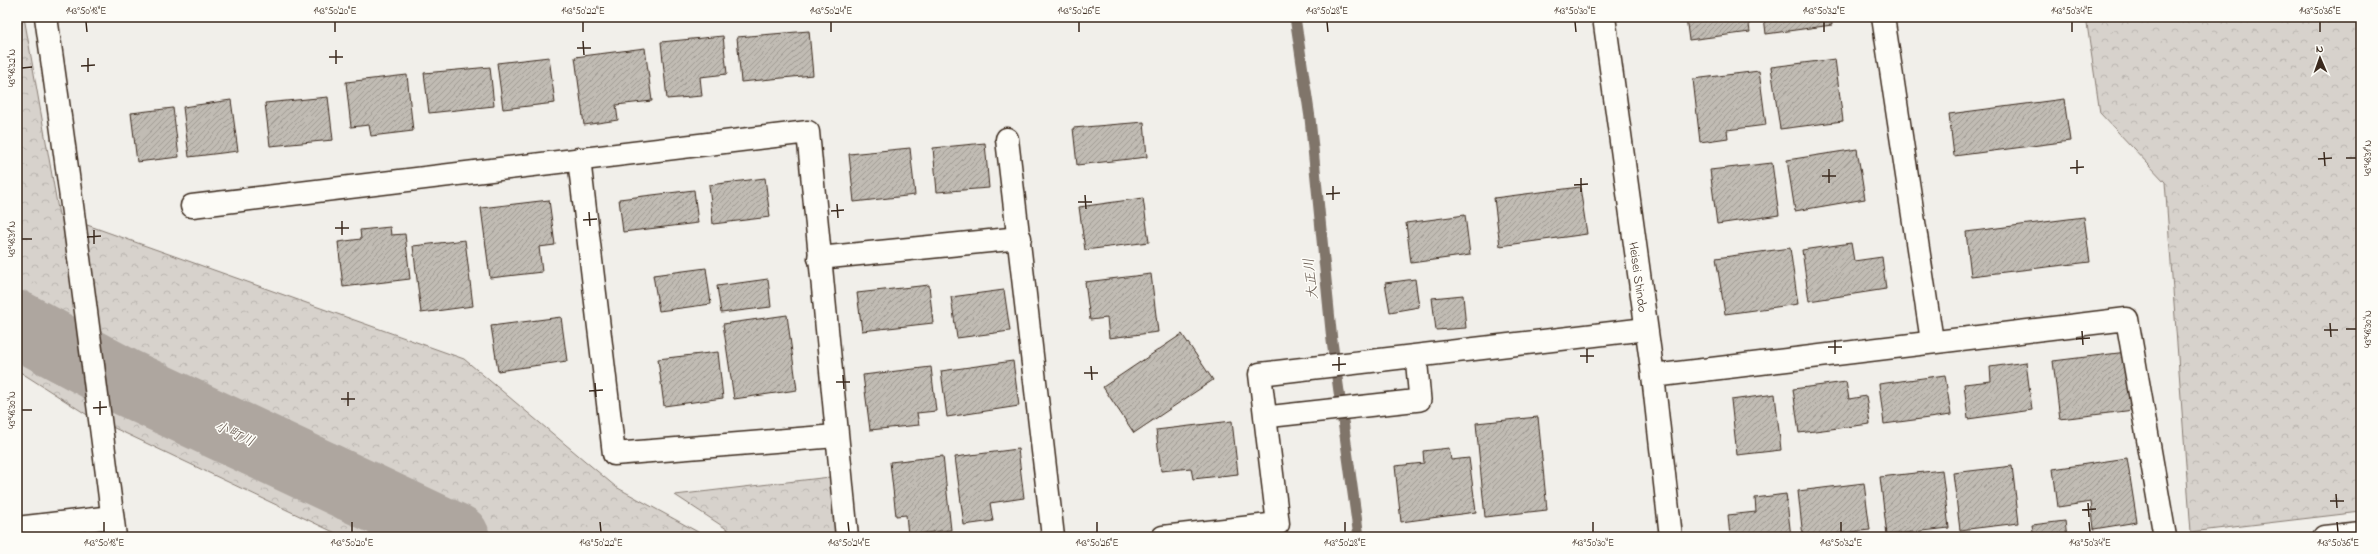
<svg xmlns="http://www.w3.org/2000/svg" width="2378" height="554" viewBox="0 0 2378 554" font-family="'Indie Flower','Klee One',sans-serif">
  <defs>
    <pattern id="forest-crowns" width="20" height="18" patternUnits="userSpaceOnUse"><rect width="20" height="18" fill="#d7d2cc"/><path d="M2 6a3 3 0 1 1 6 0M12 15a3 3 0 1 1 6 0" fill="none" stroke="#b9b4af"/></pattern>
    <pattern id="building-hatch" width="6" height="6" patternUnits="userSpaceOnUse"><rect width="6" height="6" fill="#c1bcb4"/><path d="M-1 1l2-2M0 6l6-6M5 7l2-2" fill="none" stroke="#9e9992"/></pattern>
  </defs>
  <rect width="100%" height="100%" fill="#f1efea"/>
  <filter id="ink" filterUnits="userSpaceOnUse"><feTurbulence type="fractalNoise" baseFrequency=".025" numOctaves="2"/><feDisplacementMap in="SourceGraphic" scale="8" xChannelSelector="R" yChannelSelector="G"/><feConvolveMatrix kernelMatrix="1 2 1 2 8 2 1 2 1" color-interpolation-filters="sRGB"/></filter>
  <g filter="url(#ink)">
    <g fill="url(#forest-crowns)" stroke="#897e75">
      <path d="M17 17H24L59 215 464 359 616 487 707 537H344L89 416 17 370Z"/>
      <path d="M2086 17H2361V512L2191 532 2165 182 2100 113Z"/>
      <path d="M830 477 837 537H739L675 495Z"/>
    </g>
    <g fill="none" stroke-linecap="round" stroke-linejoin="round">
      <path stroke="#80746b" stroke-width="11" d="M1295 17 1310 118 1332 341 1359 537"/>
      <path stroke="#aea69f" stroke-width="67" d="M17 324 123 381 456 537"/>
    </g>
    <g fill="url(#building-hatch)" stroke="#3b2a1e">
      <path d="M1686 17H1748L1750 32 1689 40Z"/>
      <path d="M1764 17H1831L1832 25 1766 34Z"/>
      <path d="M809 31 813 75 741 82 737 37Z"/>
      <path d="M723 36 727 74 700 77 702 96 667 99 661 42Z"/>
      <path d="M645 48 652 101 616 105 618 120 584 125 575 57Z"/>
      <path d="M549 57 555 103 503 109 497 63Z"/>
      <path d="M1835 59 1843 121 1780 129 1771 67Z"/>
      <path d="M490 67 494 106 429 113 424 73Z"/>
      <path d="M1759 71 1766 125 1727 130 1728 138 1700 142 1693 79Z"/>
      <path d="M407 75 413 131 371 136 369 125 351 127 346 82Z"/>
      <path d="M328 97 333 140 270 146 265 103Z"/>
      <path d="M2064 99 2070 141 1954 156 1949 114Z"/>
      <path d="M231 100 238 151 189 157 183 107Z"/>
      <path d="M173 108 179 157 137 162 131 113Z"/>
      <path d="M1144 122 1147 157 1077 165 1073 128Z"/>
      <path d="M985 143 989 188 937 192 933 148Z"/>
      <path d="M910 148 915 195 854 202 849 154Z"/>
      <path d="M1857 149 1865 199 1795 211 1787 160Z"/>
      <path d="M1772 163 1779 215 1717 224 1710 170Z"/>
      <path d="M765 178 770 217 713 224 709 185Z"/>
      <path d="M1580 187 1587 234 1500 246 1494 198Z"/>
      <path d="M694 190 698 223 623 232 619 199Z"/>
      <path d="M1143 198 1149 242 1085 250 1079 207Z"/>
      <path d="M549 200 555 245 539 247 542 272 490 278 481 208Z"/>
      <path d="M1465 215 1470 255 1411 263 1406 223Z"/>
      <path d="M2084 217 2090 262 1971 276 1966 232Z"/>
      <path d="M390 227 391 235 405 234 410 279 343 287 338 242 361 239 360 230Z"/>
      <path d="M465 240 473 306 421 313 413 246Z"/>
      <path d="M1851 243 1854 261 1882 257 1886 289 1809 301 1802 250Z"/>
      <path d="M1790 248 1798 304 1725 314 1716 258Z"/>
      <path d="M706 268 711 304 659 311 653 275Z"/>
      <path d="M1151 274 1158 332 1109 338 1107 318 1090 320 1085 282Z"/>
      <path d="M768 279 771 307 721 313 717 286Z"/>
      <path d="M1415 279 1419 307 1390 312 1385 283Z"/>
      <path d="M929 285 933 323 862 331 857 293Z"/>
      <path d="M1004 290 1010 331 957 338 951 297Z"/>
      <path d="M1463 295 1466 328 1436 330 1432 298Z"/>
      <path d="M787 315 797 390 734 399 723 324Z"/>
      <path d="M561 317 567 361 498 371 491 326Z"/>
      <path d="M1182 334 1213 380 1134 433 1103 387Z"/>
      <path d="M2135 351 2142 409 2060 419 2053 361Z"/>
      <path d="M718 352 723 398 664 406 658 359Z"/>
      <path d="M1013 361 1019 406 947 417 941 371Z"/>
      <path d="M2026 362 2032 410 1968 419 1964 384 1991 381 1990 367Z"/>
      <path d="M931 367 936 411 917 413 919 425 870 430 863 375Z"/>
      <path d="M1945 375 1951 415 1884 424 1879 384Z"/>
      <path d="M1846 382 1849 399 1866 396 1870 424 1799 433 1793 389Z"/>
      <path d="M1775 394 1781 450 1737 455 1731 400Z"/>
      <path d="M1538 417 1547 510 1485 517 1476 423Z"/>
      <path d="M1232 421 1238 474 1193 479 1191 468 1161 471 1156 430Z"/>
      <path d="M1449 448 1451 460 1469 458 1476 512 1401 522 1395 466 1424 463 1423 451Z"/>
      <path d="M1018 449 1024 498 990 503 993 521 964 525 955 457Z"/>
      <path d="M943 456 951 530 908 535 906 515 896 516 890 462Z"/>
      <path d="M2127 458 2137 522 2094 529 2091 502 2058 507 2053 469Z"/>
      <path d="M2012 466 2019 523 1960 530 1953 473Z"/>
      <path d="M1942 470 1949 528 1887 535 1880 477Z"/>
      <path d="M1864 483 1870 530 1803 537 1798 491Z"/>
      <path d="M1786 494 1791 537H1730L1728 515 1756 512 1755 498Z"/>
      <path d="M2065 521 2067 537H2034L2032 525Z"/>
    </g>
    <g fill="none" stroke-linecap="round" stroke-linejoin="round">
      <g stroke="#3b2a1e" stroke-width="24">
        <path id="service" d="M1265 417 1420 400 1416 356"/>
      </g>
      <g stroke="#3b2a1e" stroke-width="25">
        <g id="minor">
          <path d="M46 17C71 190 93 364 115 537"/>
          <path d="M1883 17 1932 341"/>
          <path d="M1007 139 1053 537"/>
          <path d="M579 159 614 454 836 436"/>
          <path d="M192 206 808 132 847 537"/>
          <path d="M819 258 1020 238"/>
          <path d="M1653 376 2127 319 2165 537"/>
          <path d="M17 528 112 517"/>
          <path d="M1163 537 1278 524 1260 374 1646 329"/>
          <path d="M2324 537 2361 533"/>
        </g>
      </g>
      <g stroke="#3b2a1e" stroke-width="25">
        <path id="tertiary" d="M1604 17 1653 376 1671 537"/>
      </g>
      <use href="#service" stroke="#fdfcf7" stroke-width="21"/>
      <use href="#minor" stroke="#fdfcf7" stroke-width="22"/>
      <use href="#tertiary" stroke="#fdfcf7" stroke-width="22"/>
    </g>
  </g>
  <path fill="none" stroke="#3b2a1e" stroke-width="1.5" d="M86 22 87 32M335 22V32M583 22V32M831 22V32M1079 22V32M1327 22 1328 32M1575 22 1576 32M1824 22V32M2072 22V32M2320 22V32M583 41 584 55M577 48H591M336 50V64M329 57H343M88 58V72M81 66 95 65M22 68 32 67M2324 152 2325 166M2346 158H2356M2318 159 2332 158M2077 160V174M2070 168 2084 167M1829 169V183M1822 176H1836M1581 178V192M1574 185 1588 184M1333 186V200M1326 194 1340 193M1085 195 1086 209M1078 202H1092M837 204 838 218M831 211 844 210M589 212 590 226M583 220 597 219M342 221V235M335 228H349M94 230V244M87 237 101 236M22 239H32M2330 323 2331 337M2346 329H2356M2324 330H2338M2082 331 2083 345M2076 339 2090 338M1835 340V354M1828 347H1842M1587 349V363M1580 356H1594M1339 357V371M1332 365 1346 364M1091 366 1092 380M1084 373H1098M843 375 844 389M836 382H850M595 383 596 397M589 391 603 390M348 392V406M341 399H355M100 401V415M93 408 107 407M22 410H32M2336 494 2337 508M2330 501H2344M2088 503 2089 517M2082 510 2096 509M104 522V532M352 522V532M600 522 601 532M848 522 849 532M1097 522V532M1345 522V532M1593 522V532M1841 522V532M2089 522 2090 532M2337 522 2338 532"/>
  <g text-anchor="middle" stroke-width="3" stroke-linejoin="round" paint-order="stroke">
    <g font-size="13" fill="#3b2a1e" stroke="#fdfcf7">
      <text transform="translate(1639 277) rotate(82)" y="5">Heisei Shindo</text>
    </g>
    <g font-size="14" font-style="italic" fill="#63554b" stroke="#fdfcf7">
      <text transform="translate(1310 279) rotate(-96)" y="5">大正川</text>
      <text transform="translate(235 433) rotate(25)" y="5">小町川</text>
    </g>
  </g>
  <rect width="2378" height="554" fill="none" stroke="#fdfcf7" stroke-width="44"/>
  <g transform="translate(2320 58) rotate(358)" stroke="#fdfcf7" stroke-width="3" paint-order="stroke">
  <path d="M0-3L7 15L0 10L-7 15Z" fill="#3b2a1e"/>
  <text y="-6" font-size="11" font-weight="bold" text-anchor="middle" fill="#3b2a1e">N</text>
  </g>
  <rect x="22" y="22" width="2334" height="510" fill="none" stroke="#3b2a1e" stroke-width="1.5"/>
  <g font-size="10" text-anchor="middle" fill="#3b2a1e">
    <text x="86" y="14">143°50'18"E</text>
    <text x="335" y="14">143°50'20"E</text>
    <text x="583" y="14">143°50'22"E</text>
    <text x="831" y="14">143°50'24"E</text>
    <text x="1079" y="14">143°50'26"E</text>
    <text x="1327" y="14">143°50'28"E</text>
    <text x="1575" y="14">143°50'30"E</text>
    <text x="1824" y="14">143°50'32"E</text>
    <text x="2072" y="14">143°50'34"E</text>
    <text x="2320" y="14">143°50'36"E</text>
    <text transform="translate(11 68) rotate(-90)" y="4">43°48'32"N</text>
    <text transform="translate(2367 158) rotate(-90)" y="4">43°48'31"N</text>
    <text transform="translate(11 239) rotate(-90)" y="4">43°48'31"N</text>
    <text transform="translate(2367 329) rotate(-90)" y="4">43°48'30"N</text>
    <text transform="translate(11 410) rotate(-90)" y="4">43°48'30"N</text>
    <text x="104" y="546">143°50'18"E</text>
    <text x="352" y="546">143°50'20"E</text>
    <text x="601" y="546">143°50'22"E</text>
    <text x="849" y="546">143°50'24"E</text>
    <text x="1097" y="546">143°50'26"E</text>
    <text x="1345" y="546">143°50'28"E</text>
    <text x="1593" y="546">143°50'30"E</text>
    <text x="1841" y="546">143°50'32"E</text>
    <text x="2090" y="546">143°50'34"E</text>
    <text x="2338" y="546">143°50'36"E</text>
  </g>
</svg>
